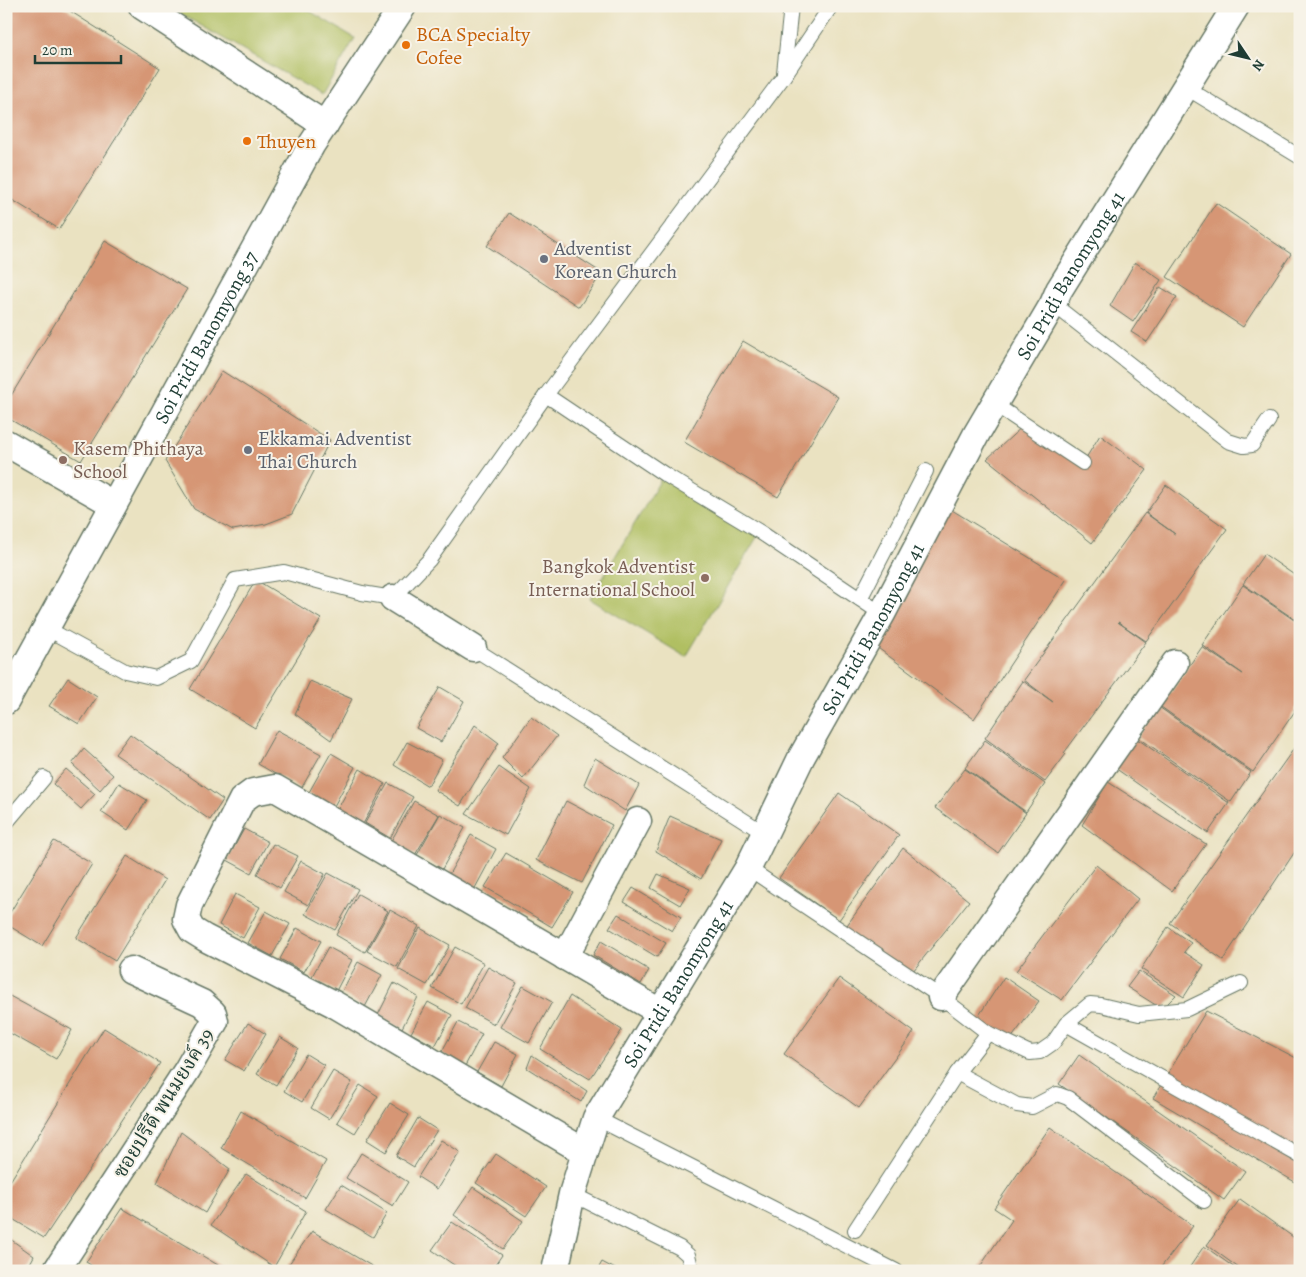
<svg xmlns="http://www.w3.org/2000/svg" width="1306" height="1277" viewBox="0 0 1306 1277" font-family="Alegreya,'Noto Serif Thai',serif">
  <rect width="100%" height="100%" fill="#f7f3e8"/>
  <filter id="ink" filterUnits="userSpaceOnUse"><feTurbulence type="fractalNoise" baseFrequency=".02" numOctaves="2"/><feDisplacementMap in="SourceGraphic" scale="10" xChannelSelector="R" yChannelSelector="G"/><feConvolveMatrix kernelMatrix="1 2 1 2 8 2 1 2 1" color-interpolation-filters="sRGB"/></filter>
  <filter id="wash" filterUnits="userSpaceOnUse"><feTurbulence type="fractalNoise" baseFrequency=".0096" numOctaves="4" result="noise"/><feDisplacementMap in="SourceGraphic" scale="20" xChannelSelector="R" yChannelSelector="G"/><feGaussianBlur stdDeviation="1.12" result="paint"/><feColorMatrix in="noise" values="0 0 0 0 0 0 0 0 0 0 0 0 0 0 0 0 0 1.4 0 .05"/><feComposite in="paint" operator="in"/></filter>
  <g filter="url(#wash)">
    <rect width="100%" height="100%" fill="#eae2c1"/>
    <g fill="#b0bf62" stroke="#687e4b">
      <path d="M167 6H301L355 38 322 95Z"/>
      <path d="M664 474 760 532 686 657 590 599Z"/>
    </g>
    <g id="blocks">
      <g fill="#d69675">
        <path d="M6 6H62L160 68 59 229 6 196Z"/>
        <path d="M1216 203 1291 254 1243 327 1167 277Z"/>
        <path d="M509 213 602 273 579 307 487 246Z"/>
        <path d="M105 241 187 289 81 461 6 417V404Z"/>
        <path d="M1135 262 1161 280 1133 322 1110 306Z"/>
        <path d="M1160 287 1177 297 1147 342 1131 332Z"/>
        <path d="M743 341 838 397 778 497 684 442Z"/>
        <path d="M222 371 330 440 292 514 266 524 233 530 194 509 165 461Z"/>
        <path d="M1025 424 1083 463 1100 435 1147 470 1092 543 987 459Z"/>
        <path d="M1166 485 1227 529 1146 641 1118 622 1146 642 1064 753 1066 754 1045 782 985 738 1023 681 1053 702 1024 680 1145 513 1175 534 1146 513Z"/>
        <path d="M947 507 1066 580 974 719 867 640Z"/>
        <path d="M1264 554 1300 579V623L1243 584Z"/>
        <path d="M256 580 321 619 255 728 190 689Z"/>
        <path d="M1243 585 1300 624V702L1294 710 1295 711 1253 772 1161 707 1202 647 1243 674 1202 645Z"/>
        <path d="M68 678 97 697 79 724 49 706Z"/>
        <path d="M310 681 352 699 331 740 295 714Z"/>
        <path d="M440 687 464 701 441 742 416 728Z"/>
        <path d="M1159 707 1251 772 1231 802 1138 737Z"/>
        <path d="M531 717 557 736 523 779 502 758Z"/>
        <path d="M475 725 499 743 460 806 435 790Z"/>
        <path d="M277 730 321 754 301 789 258 764Z"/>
        <path d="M130 734 223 800 210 820 115 754Z"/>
        <path d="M1136 738 1229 803 1208 833 1115 768Z"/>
        <path d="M985 740 1045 784 1026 812 965 768Z"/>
        <path d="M1300 740V844L1223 960 1170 923Z"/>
        <path d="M407 742 442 760 428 786 394 765Z"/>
        <path d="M84 749 113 775 100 790 72 764Z"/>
        <path d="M331 753 355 767 333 808 308 794Z"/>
        <path d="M595 758 639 785 625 811 584 784Z"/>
        <path d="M499 767 531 789 506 835 466 814Z"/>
        <path d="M66 769 95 794 81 809 53 784Z"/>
        <path d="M360 769 385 784 363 824 337 810Z"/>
        <path d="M965 769 1026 813 998 853 935 808Z"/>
        <path d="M1108 782 1206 844 1172 891 1082 825Z"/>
        <path d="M119 783 147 800 128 830 101 812Z"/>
        <path d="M388 783 413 797 390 838 365 823Z"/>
        <path d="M839 793 899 835 839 920 779 878Z"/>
        <path d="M414 801 439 815 415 855 391 841Z"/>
        <path d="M566 801 612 825 582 883 536 860Z"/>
        <path d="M440 814 465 828 442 869 417 855Z"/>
        <path d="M670 816 721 839 701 879 656 851Z"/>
        <path d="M244 829 268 842 251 873 227 860Z"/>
        <path d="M471 835 496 849 474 890 448 876Z"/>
        <path d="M54 841 92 864 42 946 6 924V919Z"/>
        <path d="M273 844 298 856 280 888 257 874Z"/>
        <path d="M903 848 969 901 909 976 842 932Z"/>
        <path d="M506 853 573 892 552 927 485 887Z"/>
        <path d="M127 856 165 880 115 961 76 938Z"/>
        <path d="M301 861 325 874 308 905 284 892Z"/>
        <path d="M1096 865 1138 899 1062 1000 1016 971Z"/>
        <path d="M328 873 358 889 335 930 305 914Z"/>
        <path d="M658 874 690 888 680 905 651 888Z"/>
        <path d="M633 888 681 917 672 931 624 902Z"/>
        <path d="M235 894 260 907 243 938 219 925Z"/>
        <path d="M358 894 388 911 365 952 336 935Z"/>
        <path d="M390 910 419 926 397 967 367 951Z"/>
        <path d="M266 911 290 924 272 956 248 943Z"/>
        <path d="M618 914 666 943 657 957 609 928Z"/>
        <path d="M1168 927 1191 943 1184 952 1204 965 1184 997 1141 969Z"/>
        <path d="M297 928 321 941 304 972 280 959Z"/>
        <path d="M420 928 450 945 427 985 398 969Z"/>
        <path d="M601 941 649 970 641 984 593 955Z"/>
        <path d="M328 947 352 960 336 991 311 978Z"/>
        <path d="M455 947 484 963 461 1004 432 988Z"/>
        <path d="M358 962 382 975 365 1007 341 993Z"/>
        <path d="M488 967 517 983 494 1024 465 1008Z"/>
        <path d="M1139 971 1176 995 1162 1009 1127 987Z"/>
        <path d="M1004 977 1039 1001 1008 1043 974 1023Z"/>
        <path d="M839 978 914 1032 859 1108 784 1054Z"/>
        <path d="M394 983 418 997 402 1028 378 1015Z"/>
        <path d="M523 986 552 1002 529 1043 500 1027Z"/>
        <path d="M6 994 72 1030 56 1059 6 1031Z"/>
        <path d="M570 996 622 1030 590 1079 540 1049Z"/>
        <path d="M428 1002 452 1015 435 1046 411 1033Z"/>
        <path d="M1206 1011 1300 1060V1185L1153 1098Z"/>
        <path d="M458 1022 482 1034 465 1066 441 1053Z"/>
        <path d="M248 1023 266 1034 244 1071 225 1060Z"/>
        <path d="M104 1028 160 1063 44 1238 6 1215V1188Z"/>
        <path d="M280 1037 298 1048 276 1085 257 1074Z"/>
        <path d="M494 1042 518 1054 501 1086 477 1072Z"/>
        <path d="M306 1054 324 1065 302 1102 284 1091Z"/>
        <path d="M532 1055 587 1091 581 1102 527 1068Z"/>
        <path d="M1079 1055 1245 1171 1224 1200 1059 1084Z"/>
        <path d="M333 1071 352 1082 329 1119 311 1108Z"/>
        <path d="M360 1085 378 1096 355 1133 337 1122Z"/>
        <path d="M390 1103 409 1115 386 1152 367 1140Z"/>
        <path d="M241 1111 326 1161 305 1198 221 1148Z"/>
        <path d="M418 1118 437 1130 414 1167 396 1156Z"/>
        <path d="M1050 1127 1193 1226 1158 1271H977L1012 1220 994 1208Z"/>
        <path d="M181 1132 230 1169 205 1213 157 1183Z"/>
        <path d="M441 1140 460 1152 437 1189 418 1177Z"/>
        <path d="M361 1153 408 1182 393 1206 346 1178Z"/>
        <path d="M496 1154 546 1187 526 1216 476 1183Z"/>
        <path d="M246 1174 306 1211 274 1267 211 1225Z"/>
        <path d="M341 1185 387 1213 373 1237 326 1209Z"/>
        <path d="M473 1187 523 1221 503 1249 454 1215Z"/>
        <path d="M1240 1199 1300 1242V1271H1243L1207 1245Z"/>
        <path d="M122 1208 228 1271H100L86 1262Z"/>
        <path d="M452 1222 502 1255 491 1271H463L432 1250Z"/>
        <path d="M312 1231 380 1271H284Z"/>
        <path d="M6 1236 34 1256 26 1271H6Z"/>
        <path d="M1204 1246 1239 1271H1187Z"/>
        <path d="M602 1262 619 1271H597Z"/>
      </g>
    </g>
  </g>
  <g filter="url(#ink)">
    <use href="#blocks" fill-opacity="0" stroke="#667765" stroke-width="1"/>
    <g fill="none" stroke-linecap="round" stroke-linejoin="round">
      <g stroke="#667765" stroke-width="16">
        <g id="lane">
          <path d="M784 73 791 6"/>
          <path d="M1185 87 1300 157"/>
          <path d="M1053 304 1228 441 1244 446 1252 445 1269 420"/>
          <path d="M546 395 664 474 760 532 882 614"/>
          <path d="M994 404 1083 463"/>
          <path d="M860 599 926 471"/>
          <path d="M46 628 125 671 156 678 191 661 235 580 284 572 362 593 393 598 429 560 546 395 784 76 831 6"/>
          <path d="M473 648 764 833"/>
          <path d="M6 823 44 778"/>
          <path d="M748 868 941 997 988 1033 1030 1053 1040 1052 1053 1043 1066 1024 1090 1004 1101 1005 1139 1014 1187 1009 1241 983"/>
          <path d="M1066 1024 1300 1156"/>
          <path d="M988 1033 957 1073 1017 1105 1032 1107 1057 1094 1068 1098 1204 1201"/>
          <path d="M596 1118 896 1271"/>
          <path d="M572 1194 680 1248 688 1255 692 1271"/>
          <path d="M855 1230 957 1073"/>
        </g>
      </g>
      <g stroke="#667765" stroke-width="29">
        <g id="street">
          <path d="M142 6 325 125"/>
          <path d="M6 443 113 504"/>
          <path d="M393 598 473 648"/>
          <path id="s1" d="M6 701 312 144 403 6"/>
          <path d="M565 957 638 821"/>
          <path d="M941 997 1175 663"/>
          <path d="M585 1152 334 1004 205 938 192 930 186 919 189 905 242 800 253 792 275 788 660 1012"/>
          <path d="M56 1271 187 1070 215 1021 213 1013 202 1003 131 970"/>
          <path id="s2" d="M555 1271 572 1194 596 1118 748 868 801 758 882 614 977 433 1053 304 1059 290 1236 6"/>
        </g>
      </g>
      <use href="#lane" stroke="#fff" stroke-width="14"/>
      <use href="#street" stroke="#fff" stroke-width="26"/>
    </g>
  </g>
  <g fill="#e8710a" stroke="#f7f3e8" stroke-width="2">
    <circle cx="406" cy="45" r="5"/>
    <circle cx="247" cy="141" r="5"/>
  </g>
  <g fill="#6b7280" stroke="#f7f3e8" stroke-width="2">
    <circle cx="544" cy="259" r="5"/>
    <circle cx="248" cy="450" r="5"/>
  </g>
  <g fill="#8d6e63" stroke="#f7f3e8" stroke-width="2">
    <circle cx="63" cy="460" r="5"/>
    <circle cx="705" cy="578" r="5"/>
  </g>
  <g text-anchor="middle" stroke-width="4" stroke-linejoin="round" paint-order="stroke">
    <g font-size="20" fill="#c56008" stroke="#f7f3e8" text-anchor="start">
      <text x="416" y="41">BCA Specialty<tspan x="416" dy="23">Cofee</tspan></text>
      <text x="257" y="148">Thuyen</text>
    </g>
    <g font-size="20" fill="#5b616d" stroke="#f7f3e8" text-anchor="start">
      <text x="554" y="255">Adventist<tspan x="554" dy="23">Korean Church</tspan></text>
      <text x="258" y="445">Ekkamai Adventist<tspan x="258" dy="23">Thai Church</tspan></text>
    </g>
    <g font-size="20" fill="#1f3d34" stroke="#f7f3e8">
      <text dy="7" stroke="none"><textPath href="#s2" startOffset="1126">Soi Pridi Banomyong 41</textPath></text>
      <text dy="7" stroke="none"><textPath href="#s1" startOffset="415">Soi Pridi Banomyong 37</textPath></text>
      <text dy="7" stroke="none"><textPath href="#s2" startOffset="721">Soi Pridi Banomyong 41</textPath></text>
      <text dy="7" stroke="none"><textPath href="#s2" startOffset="316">Soi Pridi Banomyong 41</textPath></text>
      <text transform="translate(163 1103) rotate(-58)" y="7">ซอยปรีดี พนมยงค์ 39</text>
    </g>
    <g font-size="20" fill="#785e54" stroke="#f7f3e8" text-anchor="start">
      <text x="73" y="455">Kasem Phithaya<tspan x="73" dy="23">School</tspan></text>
      <text x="695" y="573" text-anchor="end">Bangkok Adventist<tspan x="695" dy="23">International School</tspan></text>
    </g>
  </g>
  <rect width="1306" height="1277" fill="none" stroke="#f7f3e8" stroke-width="25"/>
  <g transform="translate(1248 58) rotate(125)" stroke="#f7f3e8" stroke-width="4" paint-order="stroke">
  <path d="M0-4L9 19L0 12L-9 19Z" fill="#1f3d34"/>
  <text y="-8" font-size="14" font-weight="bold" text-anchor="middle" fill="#1f3d34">N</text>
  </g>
  <path d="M35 55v8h86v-8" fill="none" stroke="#1f3d34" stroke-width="2.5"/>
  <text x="42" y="55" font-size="15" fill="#1f3d34" stroke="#f7f3e8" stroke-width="4" paint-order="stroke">20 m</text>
</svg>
